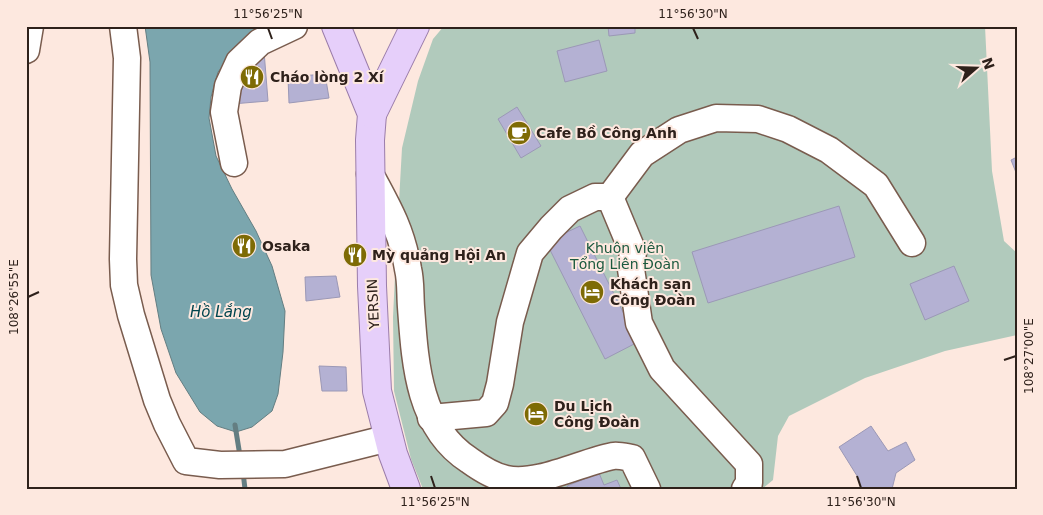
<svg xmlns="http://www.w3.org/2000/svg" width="1043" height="515" viewBox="0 0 1043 515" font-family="'DejaVu Sans',sans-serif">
  <rect width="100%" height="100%" fill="#fde8df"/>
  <path fill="#b1cabc" d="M444 26H985L992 171 1004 241 1017 253V335L945 351 865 378 789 416 778 436 773 480 762 489H423L411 459 394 391 393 317 396 255 402 148 418 81 433 39Z"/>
  <path fill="#7ba6ae" stroke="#647e82" d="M145 26H270L230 57 218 72 211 97 209 118 216 156 232 189 256 231 272 266 285 311 283 352 278 394 272 411 252 427 236 432 217 426 200 412 176 373 161 329 151 275 150 62Z"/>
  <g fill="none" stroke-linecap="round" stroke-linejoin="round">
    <g stroke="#647e82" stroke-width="5">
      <path d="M235 425 240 456"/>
      <path d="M243 472 245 489"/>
    </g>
  </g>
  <g fill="#b4b1d3" stroke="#9b98b6">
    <path d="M608 26H635V33L609 36Z"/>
    <path d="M599 40 607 71 565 82 557 51Z"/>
    <path d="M264 51 268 101 232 104 243 64Z"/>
    <path d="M325 74 329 98 289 103 288 77Z"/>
    <path d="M517 107 541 146 521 158 498 119Z"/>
    <path d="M1017 157V175L1011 160Z"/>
    <path d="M839 206 855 257 708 303 692 252Z"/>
    <path d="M580 226 638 342 605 359 546 242Z"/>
    <path d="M954 266 969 301 925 320 910 284Z"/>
    <path d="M336 276 340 297 306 301 305 277Z"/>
    <path d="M319 366 346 367 347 391H322Z"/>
    <path d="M871 426 888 451 906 442 915 460 896 473 892 489H862L859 479 839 447Z"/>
    <path d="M599 473 604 485 617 480 621 489H568L567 486Z"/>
  </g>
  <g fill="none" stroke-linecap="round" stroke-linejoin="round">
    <g stroke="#795c4e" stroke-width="29">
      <g id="minor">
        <path d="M123 26 127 58 123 259 124 285 131 315 157 400 167 424 186 461 220 465 285 464 389 438"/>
        <path d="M26 50 30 26"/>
        <path d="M234 163 224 112 228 86 239 62 260 42 294 26"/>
        <path d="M370 174C388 207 402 231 408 269 411 281 410 294 411 307 415 362 418 427 469 460 480 468 492 476 506 479 537 486 582 462 613 456 618 455 626 457 632 458L647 489"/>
        <path d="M610 197 642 154 679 130 716 118 758 119 788 129 829 150 876 185 912 243"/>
        <path d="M431 418 486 413 495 403 500 384 510 322 530 253 551 228 570 209 595 197H610L633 252 631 269 639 323 662 369 749 464V483L745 489"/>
      </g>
    </g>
    <g stroke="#9b7daa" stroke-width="30">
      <g id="major">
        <path d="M336 26 372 114 370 140 372 286 377 391 393 454 406 489"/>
        <path d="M372 114 415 26"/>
      </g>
    </g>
    <use href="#minor" stroke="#fff" stroke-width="26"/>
    <use href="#major" stroke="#e6cffa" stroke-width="28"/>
  </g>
  <path fill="none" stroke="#2e211b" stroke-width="2" d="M268 28 272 39M693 28 698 39M28 297 39 292M1004 360 1016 356M431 476 435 488M857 476 861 488"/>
  <defs>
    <g id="restaurant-disc" transform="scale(1.25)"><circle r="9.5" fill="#7e6b05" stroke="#fde8df"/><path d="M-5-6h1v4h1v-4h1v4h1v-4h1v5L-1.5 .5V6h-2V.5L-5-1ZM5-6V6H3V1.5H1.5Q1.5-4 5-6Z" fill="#fff"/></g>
    <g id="cafe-disc" transform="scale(1.25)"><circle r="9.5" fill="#7e6b05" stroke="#fde8df"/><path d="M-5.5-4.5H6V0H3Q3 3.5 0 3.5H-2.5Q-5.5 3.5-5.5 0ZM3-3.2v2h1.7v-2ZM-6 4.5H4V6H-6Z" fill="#fff"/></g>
    <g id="hotel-disc" transform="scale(1.25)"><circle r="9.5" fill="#7e6b05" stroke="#fde8df"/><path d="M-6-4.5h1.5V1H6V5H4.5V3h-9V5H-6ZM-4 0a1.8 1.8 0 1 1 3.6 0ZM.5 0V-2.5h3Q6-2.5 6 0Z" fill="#fff"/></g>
  </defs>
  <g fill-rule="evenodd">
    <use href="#restaurant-disc" x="252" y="77"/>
    <use href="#cafe-disc" x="519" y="133"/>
    <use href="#restaurant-disc" x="244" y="246"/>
    <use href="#restaurant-disc" x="355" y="255"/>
    <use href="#hotel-disc" x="592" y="292"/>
    <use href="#hotel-disc" x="536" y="414"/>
  </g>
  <g text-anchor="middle" stroke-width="4" stroke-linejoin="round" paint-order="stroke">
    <g font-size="14" font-weight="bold" fill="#2e211b" stroke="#fde8df" text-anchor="start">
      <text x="270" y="82">Cháo lòng 2 Xí</text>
      <text x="536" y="138">Cafe Bồ Công Anh</text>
      <text x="262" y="251">Osaka</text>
      <text x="372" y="260">Mỳ quảng Hội An</text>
      <text x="610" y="289">Khách sạn<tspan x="610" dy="16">Công Đoàn</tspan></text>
      <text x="554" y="411">Du Lịch<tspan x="554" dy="16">Công Đoàn</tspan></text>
    </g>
    <g font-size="14" fill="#1b593e" stroke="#fde8df">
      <text x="625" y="253">Khuôn viên<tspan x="625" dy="16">Tổng Liên Đoàn</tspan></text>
    </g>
    <g font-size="14" fill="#2e211b" stroke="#fde8df">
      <text transform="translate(373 304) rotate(-93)" y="5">YERSIN</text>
    </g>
    <g font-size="15" font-style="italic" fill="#00454e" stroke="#fde8df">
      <text x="221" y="317">Hồ Lắng</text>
    </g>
  </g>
  <rect width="1043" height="515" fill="none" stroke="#fde8df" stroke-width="55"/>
  <g transform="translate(976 68) rotate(70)" stroke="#fde8df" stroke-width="4" paint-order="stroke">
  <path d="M0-4L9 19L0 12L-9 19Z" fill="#2e211b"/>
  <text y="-8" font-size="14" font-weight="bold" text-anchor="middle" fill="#2e211b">N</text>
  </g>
  <rect x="28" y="28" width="988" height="460" fill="none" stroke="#2e211b" stroke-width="2"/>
  <g font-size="12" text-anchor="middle" fill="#2e211b">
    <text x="268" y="18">11°56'25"N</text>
    <text x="693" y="18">11°56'30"N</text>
    <text transform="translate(14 297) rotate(-90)" y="4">108°26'55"E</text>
    <text transform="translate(1029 356) rotate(-90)" y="4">108°27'00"E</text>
    <text x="435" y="506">11°56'25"N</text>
    <text x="861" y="506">11°56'30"N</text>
  </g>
</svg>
